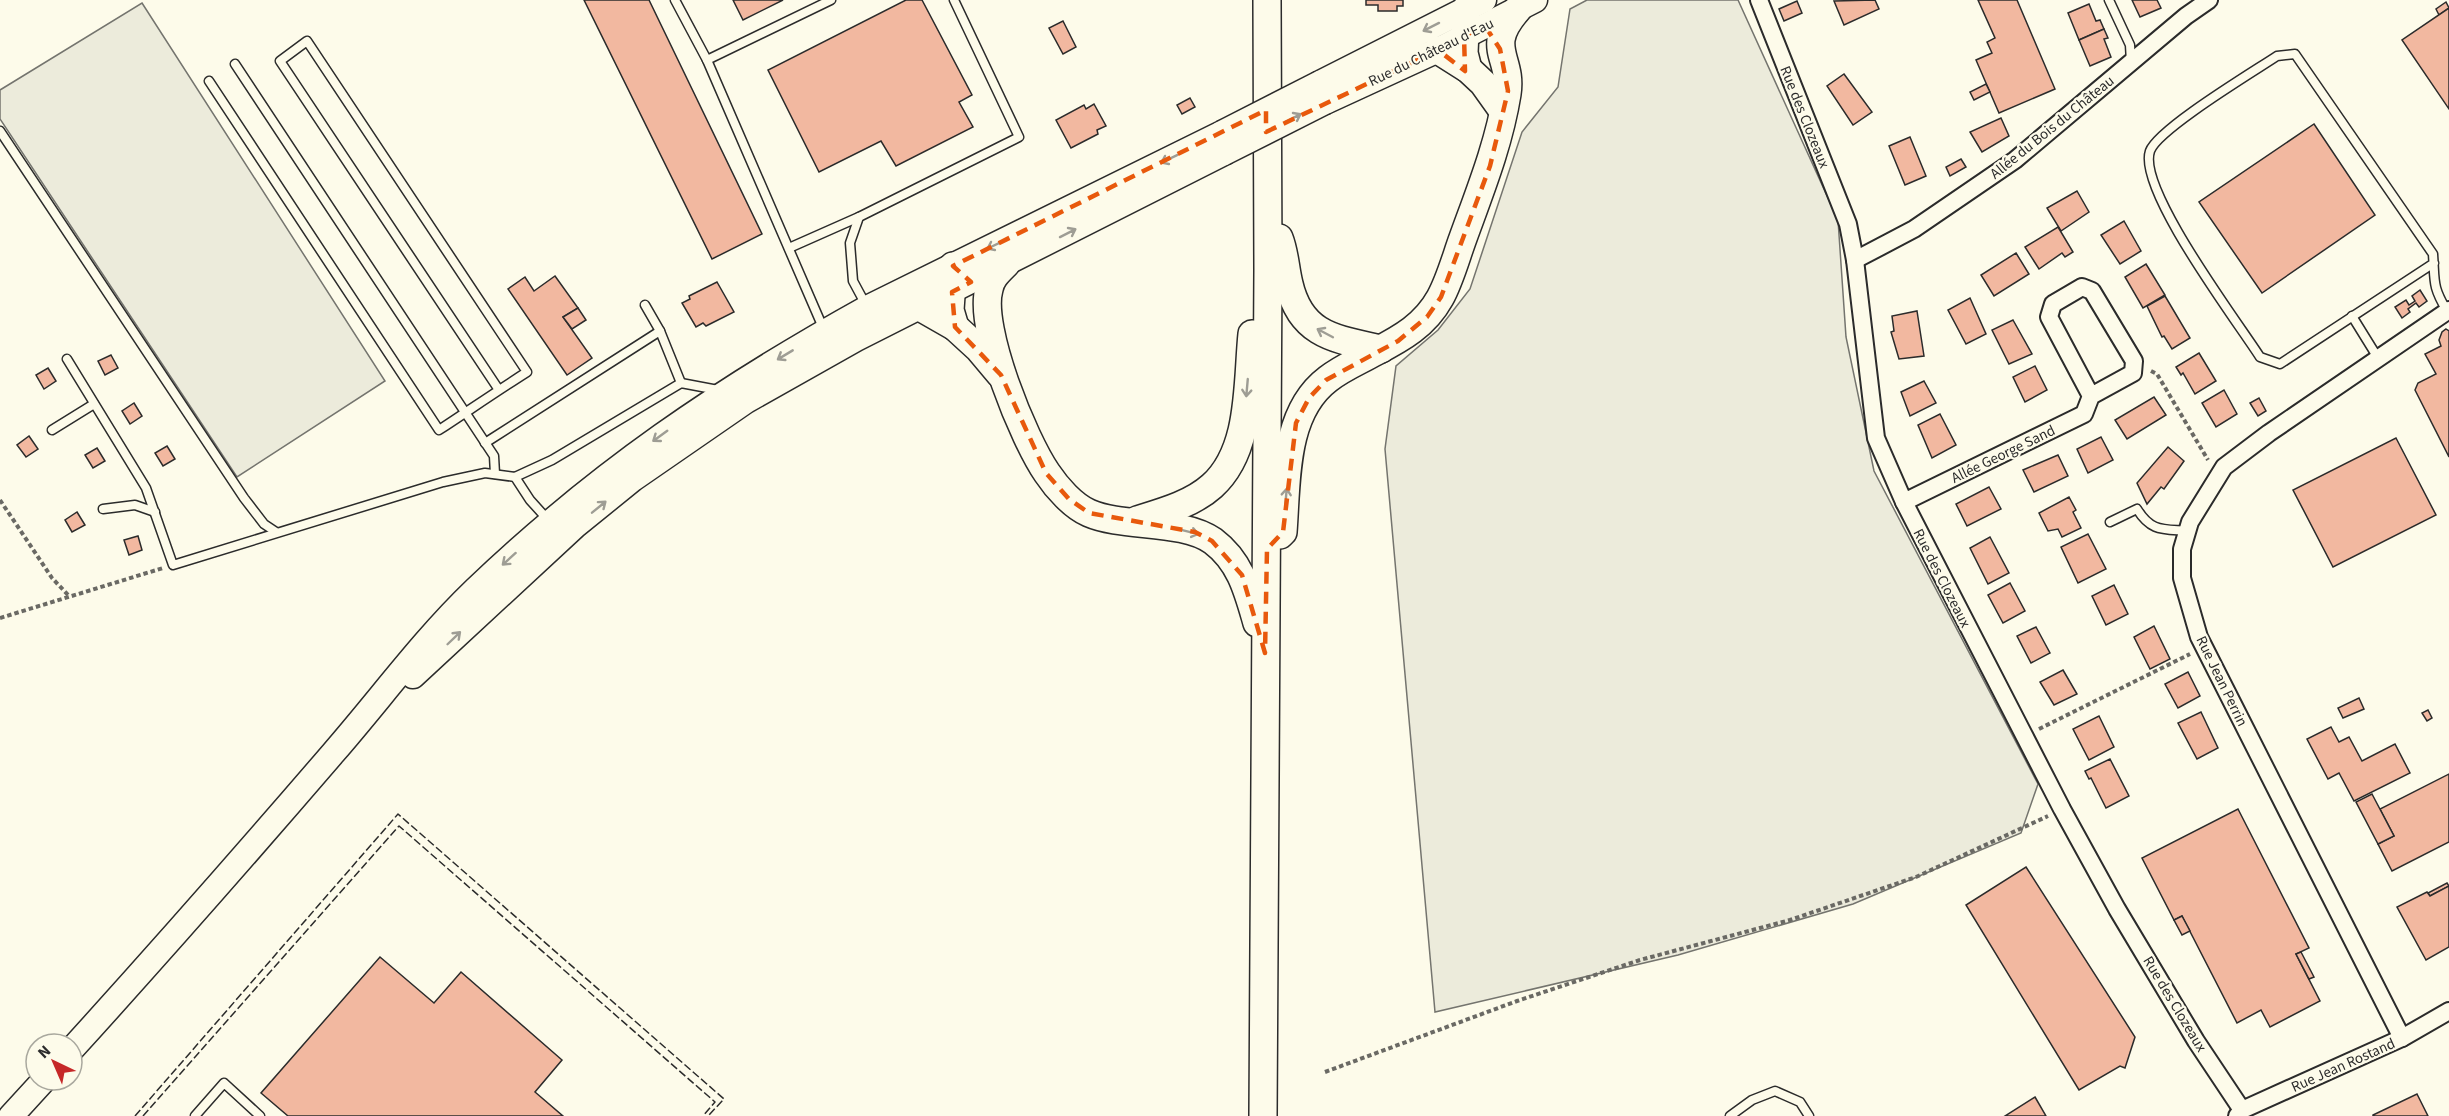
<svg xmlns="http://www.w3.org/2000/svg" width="2449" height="1116" viewBox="0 0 2449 1116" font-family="'Source Sans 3',sans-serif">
  <rect width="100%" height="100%" fill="#fdfbea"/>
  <g fill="#ecebdb" stroke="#74746e" stroke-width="1.5">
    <path d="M1587 0H1738L1838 220 1846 337 1874 471 2038 784 2021 833 1853 904 1678 955 1435 1012 1385 449 1396 366 1438 330 1470 289 1522 132 1558 87 1570 9Z"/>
    <path d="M142 3 385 381 237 477 0 119V90Z"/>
  </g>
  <g fill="#f2b8a0" stroke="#2b2b2b" stroke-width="1.5">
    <path d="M584 0H649L762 234 712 259Z"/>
    <path d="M733 0H783L743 20Z"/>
    <path d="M906 0H922L972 95 959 102 973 127 896 166 881 141 819 172 768 70Z"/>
    <path d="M1366 0H1403V6H1397V11H1378V5H1366Z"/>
    <path d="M1875 0 1879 9 1844 25 1834 1Z"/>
    <path d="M1978 0H2017L2055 89 1999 113 1976 60 1992 53 1987 42 1995 38Z"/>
    <path d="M2132 0H2157L2161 8 2140 17Z"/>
    <path d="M1797 1 1802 13 1784 21 1779 9Z"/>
    <path d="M2446 2 2449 8 2439 15 2436 9Z"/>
    <path d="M2089 4 2096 21 2100 20 2104 29 2079 40 2068 13Z"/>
    <path d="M2449 8V109L2402 40Z"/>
    <path d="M1063 21 1076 47 1063 54 1049 28Z"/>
    <path d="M2104 29 2108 38 2104 39 2111 57 2090 66 2079 40Z"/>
    <path d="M1844 74 1872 112 1853 125 1827 86Z"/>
    <path d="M1986 84 1990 92 1974 100 1970 92Z"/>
    <path d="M1190 98 1195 107 1182 114 1177 105Z"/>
    <path d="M1094 104 1106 126 1097 130 1098 134 1071 148 1056 120 1084 105 1086 109Z"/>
    <path d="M2001 118 2009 136 1982 152 1970 132Z"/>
    <path d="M2314 124 2375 215 2262 293 2199 202Z"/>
    <path d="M1910 137 1926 176 1905 185 1889 146Z"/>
    <path d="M1961 159 1966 167 1950 176 1946 167Z"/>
    <path d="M2077 191 2089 212 2061 231 2047 208Z"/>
    <path d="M2124 221 2141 251 2120 264 2101 235Z"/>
    <path d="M2058 227 2073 252 2065 257 2062 253 2039 269 2025 247Z"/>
    <path d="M2016 253 2029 274 1994 296 1981 275Z"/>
    <path d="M2146 264 2165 295 2143 308 2125 277Z"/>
    <path d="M555 276 578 308 563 317 592 358 567 375 508 289 525 277 534 291Z"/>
    <path d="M717 282 734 312 706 326 703 323 696 327 682 303 690 299 689 296Z"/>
    <path d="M2420 290 2427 301 2419 307 2416 303 2408 309 2410 312 2402 318 2395 307 2406 300 2409 305 2415 301 2412 296Z"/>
    <path d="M2165 296 2190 338 2172 349 2164 336 2162 337 2147 306Z"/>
    <path d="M1970 298 1986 334 1966 344 1948 310Z"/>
    <path d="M578 308 586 320 572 329 563 317Z"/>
    <path d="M1917 311 1924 356 1899 359 1891 332 1894 331 1892 316Z"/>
    <path d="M2013 320 2032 354 2009 364 1992 330Z"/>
    <path d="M2446 329 2449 331V457L2415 390 2418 383 2436 374 2425 354 2441 346 2439 340 2442 332Z"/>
    <path d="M2199 353 2216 381 2195 394 2183 373 2181 375 2176 367Z"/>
    <path d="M111 355 118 368 105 375 98 361Z"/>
    <path d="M2035 366 2047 390 2025 402 2013 377Z"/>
    <path d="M48 368 56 381 44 389 36 375Z"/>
    <path d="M1924 381 1936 403 1910 416 1901 392Z"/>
    <path d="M2224 390 2237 414 2216 427 2202 403Z"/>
    <path d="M2154 397 2166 415 2127 439 2115 420Z"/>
    <path d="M2259 398 2266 411 2258 416 2250 403Z"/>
    <path d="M134 403 142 416 130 424 122 411Z"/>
    <path d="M1940 414 1956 445 1932 458 1918 425Z"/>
    <path d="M29 436 38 449 26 457 17 445Z"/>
    <path d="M2101 437 2113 460 2088 473 2077 449Z"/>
    <path d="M2396 438 2436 515 2333 567 2293 490Z"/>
    <path d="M167 446 175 459 163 466 155 453Z"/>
    <path d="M2168 447 2184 461 2164 489 2161 487 2147 504 2137 483Z"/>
    <path d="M97 448 105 461 93 468 85 455Z"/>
    <path d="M2058 455 2068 476 2034 492 2023 470Z"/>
    <path d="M1989 487 2001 509 1967 526 1956 504Z"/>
    <path d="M2069 497 2076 510 2073 512 2081 528 2062 537 2058 529 2048 531 2039 513Z"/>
    <path d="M77 512 85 525 72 532 65 520Z"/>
    <path d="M2088 534 2106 569 2078 583 2061 547Z"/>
    <path d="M138 536 142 550 129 555 124 540Z"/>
    <path d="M1990 537 2009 573 1988 584 1970 548Z"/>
    <path d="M2010 583 2025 611 2003 623 1988 595Z"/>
    <path d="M2114 585 2128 614 2106 625 2092 596Z"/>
    <path d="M2154 626 2170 659 2150 669 2134 637Z"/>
    <path d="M2036 627 2050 653 2031 663 2017 636Z"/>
    <path d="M2063 670 2077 694 2054 705 2040 682Z"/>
    <path d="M2188 672 2200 696 2178 708 2165 684Z"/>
    <path d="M2359 698 2364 709 2343 718 2338 708Z"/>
    <path d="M2428 710 2432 718 2427 721 2422 713Z"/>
    <path d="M2201 712 2218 748 2197 759 2178 723Z"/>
    <path d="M2099 716 2114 747 2089 760 2073 729Z"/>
    <path d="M2331 727 2339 742 2349 737 2362 761 2395 744 2410 773 2354 801 2339 773 2328 779 2307 739Z"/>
    <path d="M2110 759 2129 796 2106 808 2091 778 2089 779 2085 771Z"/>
    <path d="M2449 774V842L2392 871 2378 844 2394 836 2380 809Z"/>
    <path d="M2372 794 2394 836 2378 844 2356 802Z"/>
    <path d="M2238 809 2309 948 2296 954 2320 1001 2270 1027 2261 1010 2237 1023 2182 916 2174 920 2142 858Z"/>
    <path d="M2026 867 2135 1037 2125 1068 2120 1066 2079 1090 1966 905Z"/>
    <path d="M2447 883 2449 886 2430 896 2428 893Z"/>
    <path d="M2449 886V947L2426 960 2397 907 2427 892 2430 896Z"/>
    <path d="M2182 916 2190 931 2182 935 2174 920Z"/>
    <path d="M2301 952 2314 977 2309 979 2296 954Z"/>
    <path d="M380 957 434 1003 461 972 562 1060 535 1092 563 1116H288L261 1093Z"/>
    <path d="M2417 1094 2428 1116H2373V1115Z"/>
    <path d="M2035 1097 2046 1116H2005Z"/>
  </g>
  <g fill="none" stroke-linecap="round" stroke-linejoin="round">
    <g stroke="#2b2b2b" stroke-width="11">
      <g id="service">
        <path d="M675 0 707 60"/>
        <path d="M2109 0 2130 45 2131 62"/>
        <path d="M235 64 494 456 495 474"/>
        <path d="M209 81 439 430C468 411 497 391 527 372L307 41 280 61 499 390"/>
        <path d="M0 131 244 498 264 524 276 532"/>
        <path d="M789 248 859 217"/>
        <path d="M2434 263 2280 364 2260 357C2237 321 2137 189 2150 151 2158 129 2253 72 2277 56L2295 54 2433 254C2435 282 2432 286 2447 311"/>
        <path d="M645 305 660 331"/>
        <path d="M867 307 853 281 850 243 859 217 1019 137 954 0"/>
        <path d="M2352 316 2378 358"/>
        <path d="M824 330 707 60 831 0"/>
        <path d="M67 359 146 488 173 565 443 482 485 473 515 477 530 500 549 521"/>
        <path d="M52 430 94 404"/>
        <path d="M485 443 660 331 681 383"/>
        <path d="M515 477 552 460 681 383 718 390"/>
        <path d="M103 509 135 505 155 512"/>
        <path d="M2110 522 2137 509C2151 532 2163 529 2187 531"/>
        <path d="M195 1116 224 1083 260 1116"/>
        <path d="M1730 1116 1752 1100 1775 1091 1800 1102 1809 1116"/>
      </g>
    </g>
    <g stroke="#2b2b2b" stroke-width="20">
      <g id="minor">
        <path d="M1759 0 1848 224 1855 260 1876 438 1904 502 2062 809 2117 909 2196 1041 2242 1110"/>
        <path d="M1855 260 1914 229 2015 160 2186 16 2209 0"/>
        <path d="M1904 502 2084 414 2091 396 2133 373 2134 361 2092 291 2082 287 2053 304 2049 317 2091 396"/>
        <path d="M2402 1038 2199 637 2182 578V549L2190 522 2224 467 2269 433 2449 310"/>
        <path d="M2237 1116 2242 1110 2402 1038 2449 1011"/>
      </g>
    </g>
    <g stroke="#2b2b2b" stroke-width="27">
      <g id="secondary">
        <path d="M1320 83 1484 0"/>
        <path d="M1325 102 1438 50 1535 0"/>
        <path d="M413 676 575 526 633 479 746 401 856 339 1224 153"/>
        <path d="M72 1049C161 951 248 852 334 752 381 698 423 640 475 590 596 474 721 389 867 308L1222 133"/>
        <path d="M11 1116 44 1080"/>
      </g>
    </g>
    <g stroke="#2b2b2b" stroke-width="30">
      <g id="primary">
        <path d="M1466 9 1464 53 1468 69"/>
        <path d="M1438 50 1468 69 1483 83 1503 111"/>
        <path d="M1279 238C1285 253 1285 268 1289 284 1301 336 1336 339 1381 349"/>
        <path d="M1006 264C998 272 991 278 989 289 978 328 1024 440 1047 473 1057 488 1073 506 1089 513 1123 528 1182 519 1213 541 1241 562 1248 592 1257 623"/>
        <path d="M953 266 950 310 955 327"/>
        <path d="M920 307 955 327 979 349 1000 374"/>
        <path d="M1137 520C1163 512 1192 504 1212 486 1252 450 1247 383 1252 334"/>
        <path d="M1280 535 1283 532C1287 481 1283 413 1328 379 1342 368 1359 361 1375 352 1402 338 1425 325 1440 298 1450 280 1456 257 1463 238 1480 191 1499 144 1507 94 1513 56 1483 49 1518 9"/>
        <path d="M1263 1116 1268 269 1267 0"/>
      </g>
    </g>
    <g stroke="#6a6964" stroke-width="4" stroke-dasharray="4.5 3" stroke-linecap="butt">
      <path d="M2151 371 2157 374 2208 460"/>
      <path d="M0 500 52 578 69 596"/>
      <path d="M0 618 163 568"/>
      <path d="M2039 729 2190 654"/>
      <path d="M1325 1072 1517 1001 1640 960 1790 920 1916 877 2048 816"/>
    </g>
    <use href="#service" stroke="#fdfbea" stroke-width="8"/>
    <use href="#minor" stroke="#fdfbea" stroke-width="16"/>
    <use href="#secondary" stroke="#fdfbea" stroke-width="24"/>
    <use href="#primary" stroke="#fdfbea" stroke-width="27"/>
    <g stroke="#2b2b2b" stroke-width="27" stroke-linecap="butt">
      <g id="secondary-bridge">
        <path d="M1222 133 1320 83"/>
        <path d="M1224 153 1325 102"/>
      </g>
    </g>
    <use href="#secondary-bridge" stroke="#fdfbea" stroke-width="24"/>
    <g stroke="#2b2b2b" stroke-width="1.5" stroke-dasharray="8 3" stroke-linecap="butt">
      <path d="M135 1116 398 814 724 1099 708 1116"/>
      <path d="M143 1116 399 826 715 1102 703 1116"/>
    </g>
  </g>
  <defs><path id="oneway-shaft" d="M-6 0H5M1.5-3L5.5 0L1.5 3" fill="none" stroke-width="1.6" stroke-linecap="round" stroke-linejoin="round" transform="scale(1.5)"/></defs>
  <g stroke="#9e9d94">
    <use href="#oneway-shaft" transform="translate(1431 27) rotate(153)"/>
    <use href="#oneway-shaft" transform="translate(1293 118) rotate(-27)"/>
    <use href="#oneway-shaft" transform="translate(1169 159) rotate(154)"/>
    <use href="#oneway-shaft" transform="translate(1068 233) rotate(-27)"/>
    <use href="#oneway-shaft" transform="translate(995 245) rotate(154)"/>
    <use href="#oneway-shaft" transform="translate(1325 333) rotate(-152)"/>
    <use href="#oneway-shaft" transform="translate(785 355) rotate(149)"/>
    <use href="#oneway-shaft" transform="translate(1247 388) rotate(95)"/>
    <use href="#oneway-shaft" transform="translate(660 436) rotate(144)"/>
    <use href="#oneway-shaft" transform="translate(1286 497) rotate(-85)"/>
    <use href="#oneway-shaft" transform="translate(599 507) rotate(-39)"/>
    <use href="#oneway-shaft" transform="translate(1190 532) rotate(14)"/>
    <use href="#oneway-shaft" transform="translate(509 559) rotate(138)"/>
    <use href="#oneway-shaft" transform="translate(454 638) rotate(-44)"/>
  </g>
  <path fill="none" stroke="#e8590c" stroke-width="4.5" stroke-dasharray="12 8" stroke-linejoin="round" d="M1485 26 1500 49 1508 91 1490 166 1441 297 1427 317 1398 341 1326 380 1309 398 1296 423 1283 532 1267 549 1265 653 1242 575 1212 541 1195 532 1089 513 1069 499 1046 473 1001 375 955 327 952 292 971 282 953 266 1266 110V132L1438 50 1465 71 1464 36Z"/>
  <g text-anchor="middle" stroke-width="4.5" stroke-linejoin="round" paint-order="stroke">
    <g font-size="15" fill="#2b2b2b" stroke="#fdfbea">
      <text transform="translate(1431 52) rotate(-26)" y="5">Rue du Château d'Eau</text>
      <text transform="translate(1805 117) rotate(68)" y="5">Rue des Clozeaux</text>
      <text transform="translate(2052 127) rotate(-39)" y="5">Allée du Bois du Château</text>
      <text transform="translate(2003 454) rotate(-26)" y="5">Allée George Sand</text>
      <text transform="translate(1942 578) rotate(63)" y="5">Rue des Clozeaux</text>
      <text transform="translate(2222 681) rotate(64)" y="5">Rue Jean Perrin</text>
      <text transform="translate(2175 1004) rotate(59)" y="5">Rue des Clozeaux</text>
      <text transform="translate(2343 1065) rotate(-24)" y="5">Rue Jean Rostand</text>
    </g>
  </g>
  <g transform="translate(54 1062) rotate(316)"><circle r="28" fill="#fdfbea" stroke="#a9a89e" stroke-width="1.5"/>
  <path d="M0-4.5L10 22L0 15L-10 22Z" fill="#c62828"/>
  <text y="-9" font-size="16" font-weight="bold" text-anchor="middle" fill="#2b2b2b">N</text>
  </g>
</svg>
